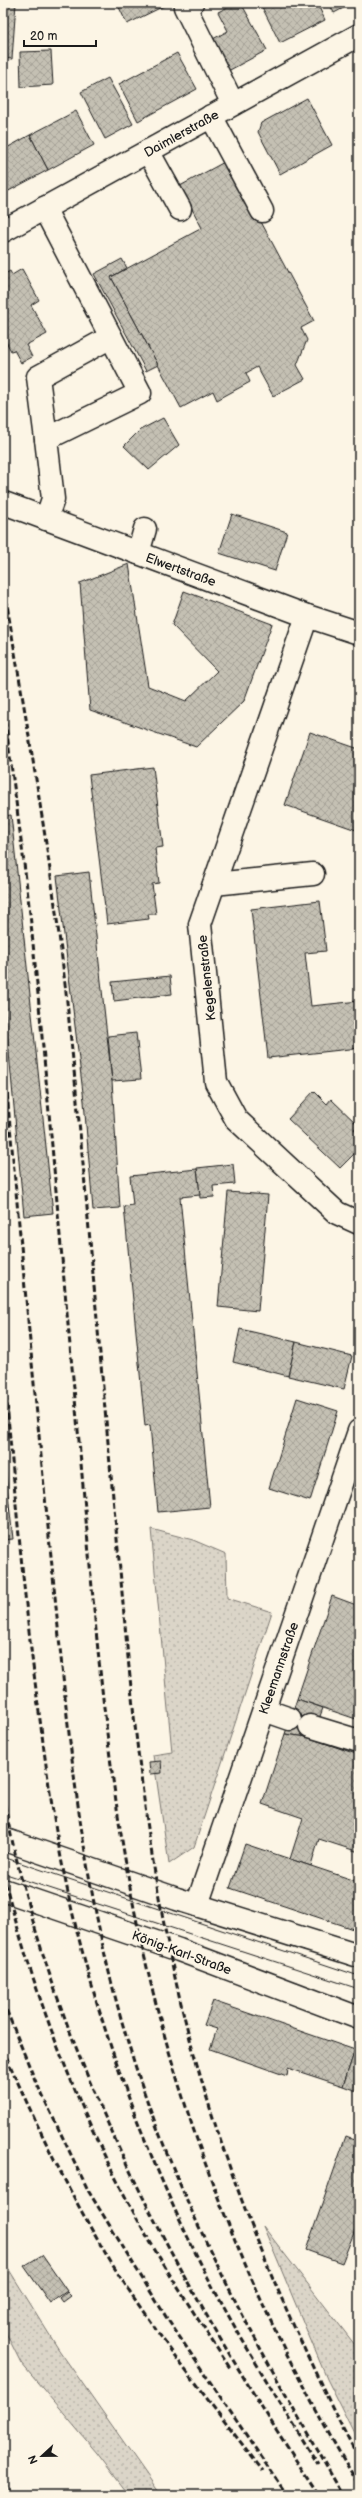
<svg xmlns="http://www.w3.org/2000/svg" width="362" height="2498" viewBox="0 0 362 2498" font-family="'Balsamiq Sans',sans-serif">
  <defs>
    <pattern id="grass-dots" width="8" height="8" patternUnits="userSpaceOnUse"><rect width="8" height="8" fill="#dbd5c8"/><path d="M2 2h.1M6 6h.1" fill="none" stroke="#bbb6ab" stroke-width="1.8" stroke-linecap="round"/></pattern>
    <pattern id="building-cross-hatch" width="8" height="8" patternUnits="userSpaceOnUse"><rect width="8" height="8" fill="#c4c0b3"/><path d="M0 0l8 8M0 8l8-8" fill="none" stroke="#a8a499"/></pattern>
  </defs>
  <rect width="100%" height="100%" fill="#fcf5e5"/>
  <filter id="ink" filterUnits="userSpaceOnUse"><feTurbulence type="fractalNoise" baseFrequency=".025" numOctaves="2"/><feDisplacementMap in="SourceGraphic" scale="8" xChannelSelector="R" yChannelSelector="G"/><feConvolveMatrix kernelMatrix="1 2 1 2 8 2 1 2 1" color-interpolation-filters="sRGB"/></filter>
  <g filter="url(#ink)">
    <g fill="url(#grass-dots)" stroke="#7c7872">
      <path d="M151 1529 193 1540 226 1554 227 1598 272 1612 194 1847 169 1864 153 1755 172 1752Z"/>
      <path d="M263 2226 355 2345 359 2347V2443L327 2379Z"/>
      <path d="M3 2260 59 2350 161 2495H129L97 2453 21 2363 3 2327Z"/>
    </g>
    <g fill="url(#building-cross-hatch)" stroke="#1c1c1c">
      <path d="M3 3H16L12 59 3 58Z"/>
      <path d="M117 3H165L166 5 127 24Z"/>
      <path d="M236 3H241L267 50 228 71 211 40 228 31 218 12Z"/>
      <path d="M264 3H317L325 20 280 43 261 5Z"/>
      <path d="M329 3H353L334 13Z"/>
      <path d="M51 51 53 85 21 87 20 52Z"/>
      <path d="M177 53 197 89 138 121 119 84Z"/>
      <path d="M108 78 133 124 105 139 81 92Z"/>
      <path d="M307 98 332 145 280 174 258 132 261 123Z"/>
      <path d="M76 111 94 145 48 170 30 135Z"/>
      <path d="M30 135 48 170 3 194V150Z"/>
      <path d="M228 160 314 321 301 328 307 340 297 365 305 379 273 396 257 367 246 373 250 382 217 400 213 391 181 408 111 277 202 228 180 186Z"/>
      <path d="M122 259 127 268 111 277 158 365 146 371 94 274Z"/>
      <path d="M22 269 39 300 31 305 47 334 26 345 32 357 21 363 14 350 11 351 3 336V275L10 271 12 275Z"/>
      <path d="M163 418 179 445 149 470 124 446 140 430Z"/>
      <path d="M232 514 287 532 275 571 219 553Z"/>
      <path d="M129 564 148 686 186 701 217 671 172 625 184 591 272 624 244 701 196 747 90 710 80 583Z"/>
      <path d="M310 732 359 749V831L285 805Z"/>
      <path d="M153 767 163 847 155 848 159 883 152 884 156 914H148L149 919 107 924 89 775Z"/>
      <path d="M11 815 53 1213 24 1216 3 987V816Z"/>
      <path d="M89 872 112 1081 120 1208 93 1210 84 1101 57 876Z"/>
      <path d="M320 901 326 951 305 953 311 1006 359 1001V1048L268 1058 251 909Z"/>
      <path d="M170 976 172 994 114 1001 112 982Z"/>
      <path d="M136 1033 141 1079 112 1081 108 1036Z"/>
      <path d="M314 1091 327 1104 331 1099 358 1125 354 1129 359 1134V1149L340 1168 288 1119Z"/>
      <path d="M233 1164 235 1184 213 1186 214 1197 200 1198 197 1168Z"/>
      <path d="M197 1169 200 1195 180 1197 210 1507 158 1512 150 1425 145 1426 124 1206 133 1205 130 1176Z"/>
      <path d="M228 1192 268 1195 258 1311 218 1307Z"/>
      <path d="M240 1329 296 1342 288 1376 233 1362Z"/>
      <path d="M296 1342 352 1356 344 1389 288 1376Z"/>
      <path d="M297 1398 338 1411 310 1501 269 1488Z"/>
      <path d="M3 1450 13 1539 3 1540Z"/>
      <path d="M332 1596 359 1606V1720L297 1699Z"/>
      <path d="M297 1699 323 1708 319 1719 313 1717 307 1737 285 1734Z"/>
      <path d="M285 1734 307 1737 359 1755V1852L319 1839 311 1866 290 1859 303 1818 262 1804Z"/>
      <path d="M161 1761 162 1773 150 1774 149 1762Z"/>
      <path d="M245 1844 359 1882V1931L230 1888Z"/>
      <path d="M213 2001 355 2050 343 2086 288 2068 287 2076 210 2049 217 2029 204 2025Z"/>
      <path d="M355 2050 359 2052V2092L343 2086Z"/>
      <path d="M346 2136 359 2141V2220L342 2263 306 2250Z"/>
      <path d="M42 2255 67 2291 50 2303 24 2266Z"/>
      <path d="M67 2292 71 2296 63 2302 60 2298Z"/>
      <path d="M3 2473 10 2495H3Z"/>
    </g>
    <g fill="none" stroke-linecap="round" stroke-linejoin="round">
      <g stroke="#1c1c1c" stroke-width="25">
        <g id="minor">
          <path d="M192 3 185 7 233 104"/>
          <path d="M211 116 262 211"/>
          <path d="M148 151 180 209"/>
          <path d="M44 208 140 393 46 439 53 499 46 519"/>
          <path d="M3 231 359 35"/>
          <path d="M46 439 38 377 111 337"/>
          <path d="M4 503 307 616 359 633"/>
          <path d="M138 553 145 529"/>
          <path d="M307 616 200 924 216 1082 236 1119 337 1213 359 1223"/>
          <path d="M214 884 313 874"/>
          <path d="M264 1710 290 1719"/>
          <path d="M310 1726 359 1741"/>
          <path d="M197 1905 359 1431"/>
        </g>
      </g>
      <g stroke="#1c1c1c" stroke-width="25">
        <g id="major">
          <path d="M3 1839 177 1899 359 1956"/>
          <path d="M3 1890 179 1950 359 2018"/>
        </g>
      </g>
      <use href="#minor" stroke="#fcf5e5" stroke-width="22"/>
      <use href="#major" stroke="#fcf5e5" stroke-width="22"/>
      <g stroke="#1c1c1c" stroke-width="1">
        <path d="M3 1857 359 1976"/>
        <path d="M3 1873 359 1989"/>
      </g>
      <g stroke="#1c1c1c" stroke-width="3" stroke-dasharray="6 3" stroke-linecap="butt">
        <path d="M3 581C27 727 54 873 69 1021 88 1204 102 1387 120 1570 134 1728 149 1885 190 2039 229 2186 289 2325 359 2460"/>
        <path d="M3 703C12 773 22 843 30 914 47 1079 60 1244 76 1409 92 1577 102 1747 135 1913 176 2114 252 2309 359 2485"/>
        <path d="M3 1049C19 1225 35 1400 53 1576 70 1749 83 1908 138 2074 187 2223 265 2360 343 2495"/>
        <path d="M3 1360C14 1482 24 1605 41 1727 50 1798 61 1870 79 1939 111 2062 157 2182 216 2293 248 2352 283 2408 318 2464"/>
        <path d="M3 1796C51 2052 176 2281 319 2495"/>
        <path d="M3 1874C34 1996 79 2114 140 2224 168 2274 199 2321 230 2368"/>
        <path d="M3 2002 35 2080 89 2192 168 2320 287 2495"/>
        <path d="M3 2049C35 2123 70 2195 112 2264 157 2336 211 2404 263 2471"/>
      </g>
    </g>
  </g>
  <g text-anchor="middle" stroke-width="4" stroke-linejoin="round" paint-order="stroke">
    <g font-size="13" fill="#1c1c1c" stroke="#fcf5e5">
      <text transform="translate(181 133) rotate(-29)" y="5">Daimlerstraße</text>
      <text transform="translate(181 569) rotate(20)" y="5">Elwertstraße</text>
      <text transform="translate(206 978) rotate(-96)" y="5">Kegelenstraße</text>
      <text transform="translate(278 1668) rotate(-71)" y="5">Kleemannstraße</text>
      <text transform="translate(182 1952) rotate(20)" y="5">König-Karl-Straße</text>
    </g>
  </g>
  <rect width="362" height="2498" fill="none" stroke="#fcf5e5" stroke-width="16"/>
  <rect x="8" y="8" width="346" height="2482" fill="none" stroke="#1c1c1c" stroke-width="1.5" filter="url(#ink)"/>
  <g transform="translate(42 2456) rotate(248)" stroke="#fcf5e5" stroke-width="3" paint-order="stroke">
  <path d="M0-3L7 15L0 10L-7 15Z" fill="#1c1c1c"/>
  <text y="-6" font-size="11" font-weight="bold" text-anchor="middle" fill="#1c1c1c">N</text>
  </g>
  <path d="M24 40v6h72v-6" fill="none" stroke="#1c1c1c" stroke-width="2"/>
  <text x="30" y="40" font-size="12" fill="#1c1c1c" stroke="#fcf5e5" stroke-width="3" paint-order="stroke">20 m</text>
</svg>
